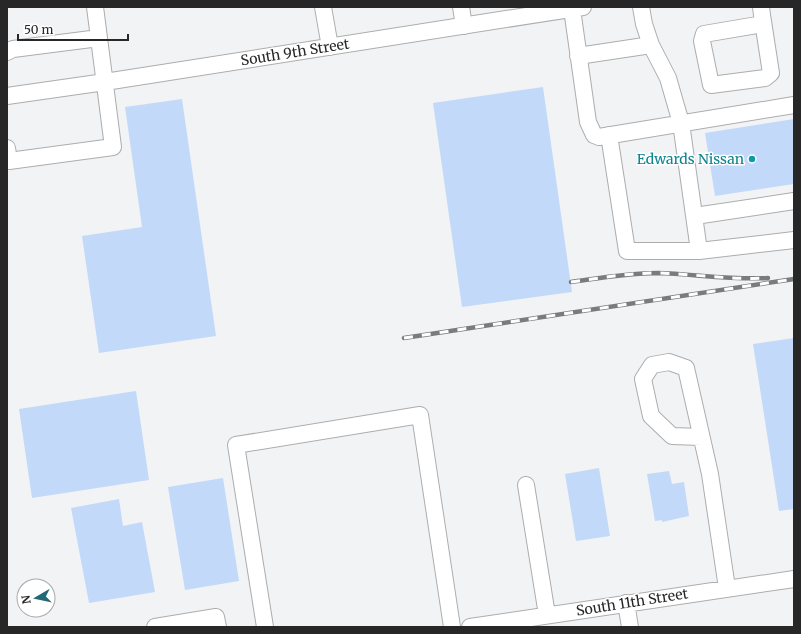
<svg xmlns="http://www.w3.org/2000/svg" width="801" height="634" viewBox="0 0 801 634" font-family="Merriweather,serif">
<rect width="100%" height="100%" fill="#f2f3f5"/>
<!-- building -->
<path fill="#c3d9f9" d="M543,87L572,292L462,307L433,103Z
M182,99L216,336L99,353L82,236L142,227L125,107Z
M794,119V184L715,196L705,133Z
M794,338V509L779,511L753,344Z
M136,391L149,480L32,498L19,409Z
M599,468L610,536L576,541L565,474Z
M669,471L672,484L684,482L689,516L662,522V520L655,521L647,474Z
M223,478L239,581L185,590L168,487Z
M119,499L123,526L142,522L155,592L89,603L71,508Z"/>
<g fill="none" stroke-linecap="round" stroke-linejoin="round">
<!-- minor casing -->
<g stroke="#abadae" stroke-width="18">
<path id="minor" d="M323,7L330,47
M461,7L464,26
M641,7L644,24L651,45L668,78L681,123L699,251
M761,7L762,15L771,73L765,78L711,85L702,41L704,34L763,24
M572,9L588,122L594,135L599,137L794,105
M7,52L13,49L99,38
M578,56L651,45
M7,96L105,82L583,7
M609,135L627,251H699L794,240
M7,148L9,161L113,147L95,7
M695,216L794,201
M701,437L672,436L651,416L643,379L652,365L669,362L686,368L710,474L727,588
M526,485L547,615
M626,603L630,627
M155,627L216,617L218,627
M265,627L236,445L420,415L452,627
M470,627L794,579"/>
</g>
<!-- minor -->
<use href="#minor" stroke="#fff" stroke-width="16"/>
<!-- rail casing -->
<g stroke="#7b7b7d" stroke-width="4.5">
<path id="rail" d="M571,282C600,278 628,273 657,273C694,274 731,280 768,278
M404,338L794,279"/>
</g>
<!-- rail -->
<use href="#rail" stroke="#fff" stroke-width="3" stroke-dasharray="9" stroke-linecap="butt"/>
</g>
<!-- markers -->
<circle fill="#0f9aa8" stroke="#fff" stroke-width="1.5" cx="752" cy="159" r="4"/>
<g text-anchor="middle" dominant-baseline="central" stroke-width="3" stroke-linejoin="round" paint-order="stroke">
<!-- street labels -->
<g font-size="14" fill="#272728" stroke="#fff">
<text transform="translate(295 52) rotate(-9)">South 9th Street</text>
<text transform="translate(632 602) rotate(-9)">South 11th Street</text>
</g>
<!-- culture labels -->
<g font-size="14" fill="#0d838f" stroke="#fff" text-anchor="end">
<text x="744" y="159">Edwards Nissan</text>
</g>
</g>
<!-- border -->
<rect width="801" height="634" fill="none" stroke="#272728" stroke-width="16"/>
<!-- north arrow -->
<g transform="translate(36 598) rotate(261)"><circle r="19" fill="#ffffff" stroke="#a9a9a9"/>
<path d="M0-3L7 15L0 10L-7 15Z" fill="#226977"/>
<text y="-6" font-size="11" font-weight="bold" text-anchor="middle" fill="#272728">N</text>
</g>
<!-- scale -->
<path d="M18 34v6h110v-6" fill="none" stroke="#272728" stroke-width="2"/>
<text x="24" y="34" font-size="12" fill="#272728" stroke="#ffffff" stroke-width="3" paint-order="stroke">50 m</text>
</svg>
